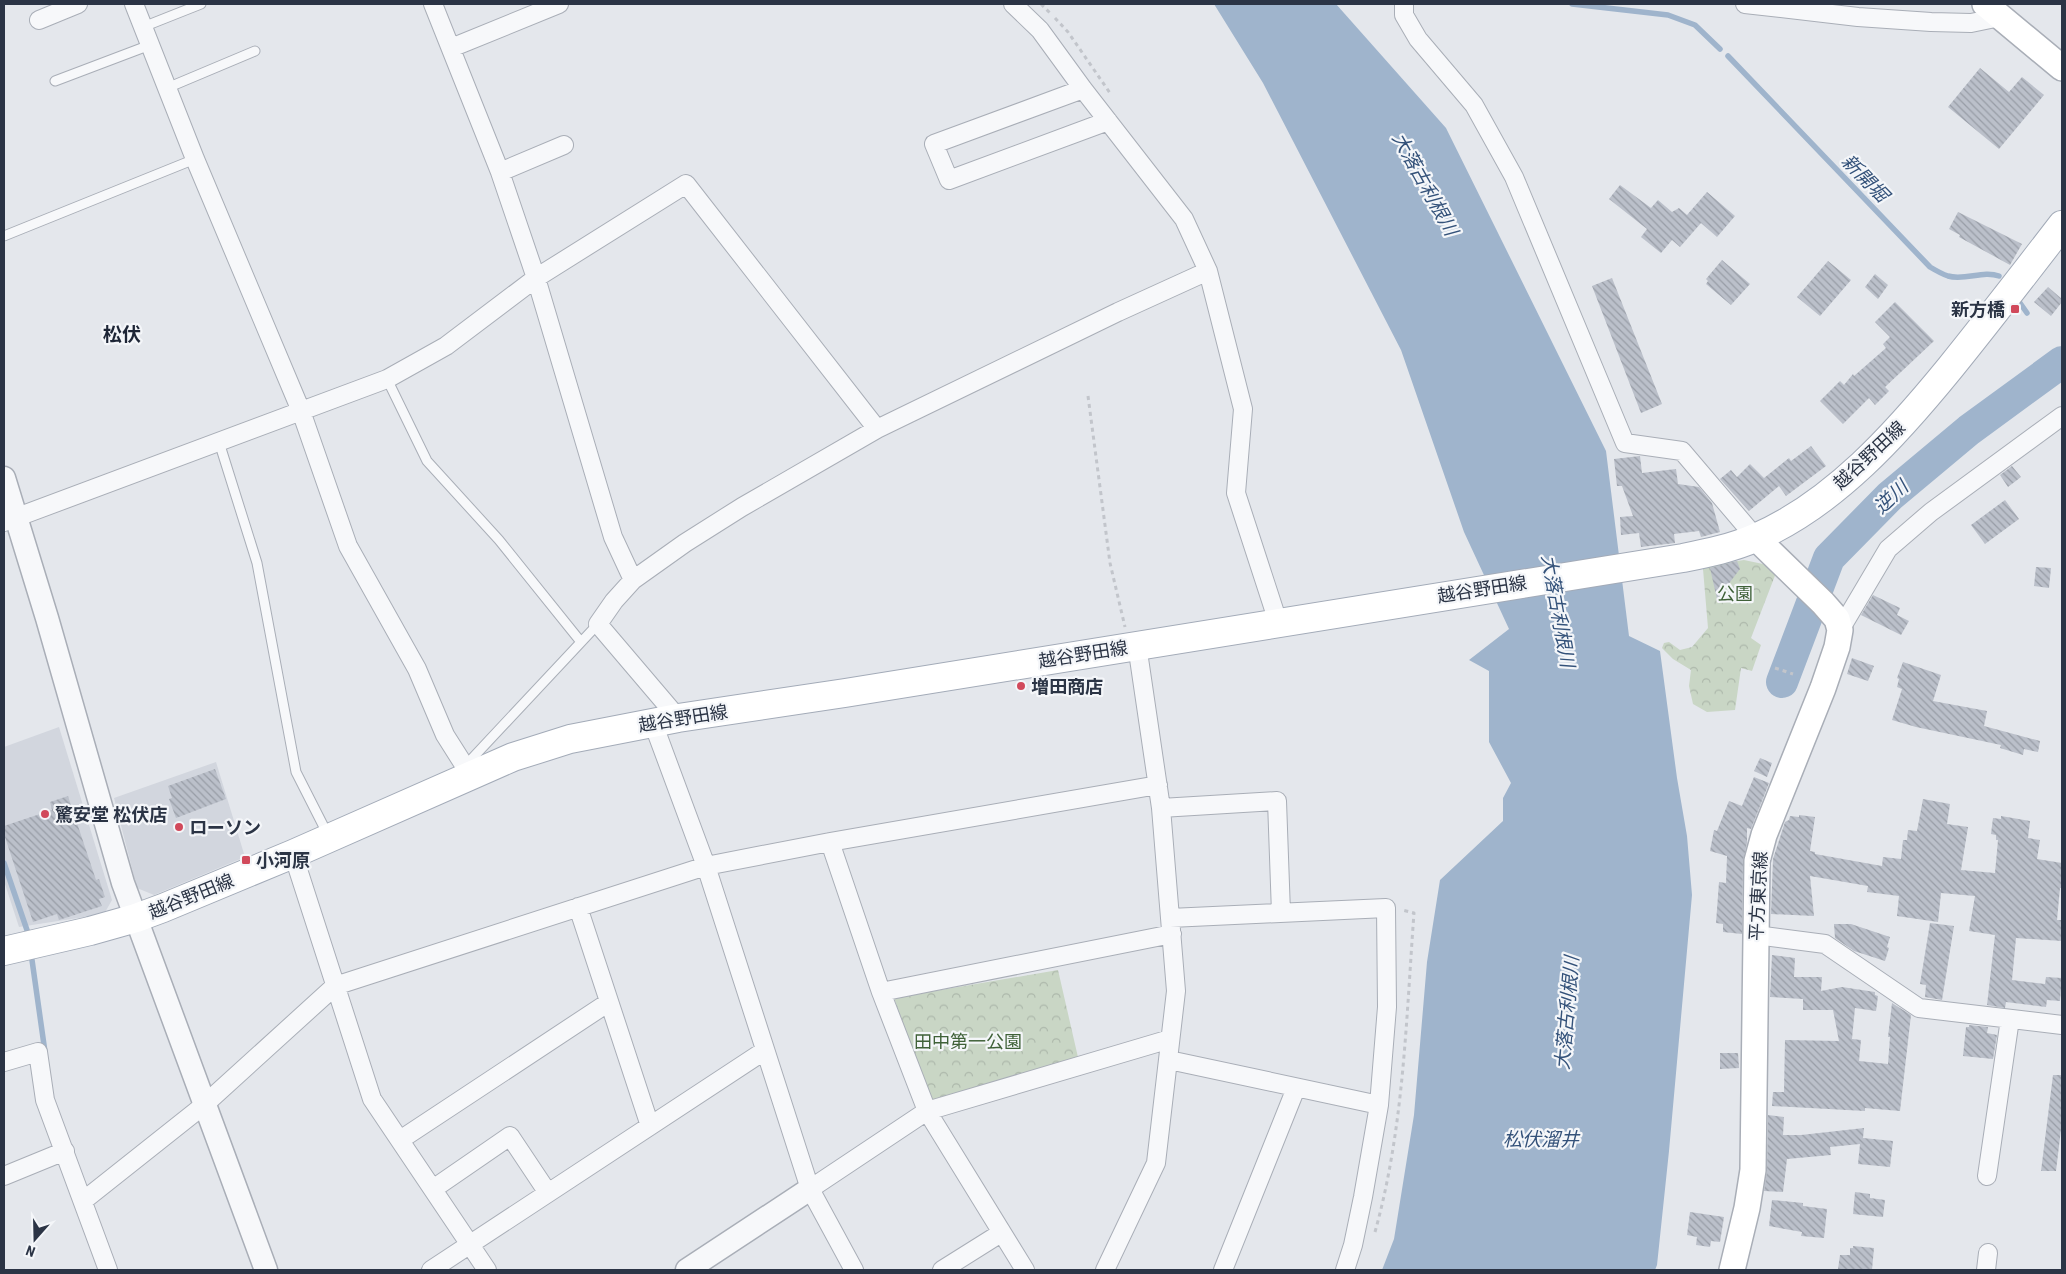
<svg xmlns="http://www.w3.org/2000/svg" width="2066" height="1274" viewBox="0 0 2066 1274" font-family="'Roboto Condensed','Noto Sans JP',sans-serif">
<defs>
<pattern id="forest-crowns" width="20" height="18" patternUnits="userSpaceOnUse" patternTransform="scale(1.25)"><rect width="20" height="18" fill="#c9d6c5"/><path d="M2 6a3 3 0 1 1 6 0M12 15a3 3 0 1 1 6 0" fill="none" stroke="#adb8ab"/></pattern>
<pattern id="building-back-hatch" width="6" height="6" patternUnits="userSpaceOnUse" patternTransform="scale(1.25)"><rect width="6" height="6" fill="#bbc0ca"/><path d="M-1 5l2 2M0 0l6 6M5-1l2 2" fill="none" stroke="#989da6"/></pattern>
</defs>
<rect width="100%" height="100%" fill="#e4e7ec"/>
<!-- built -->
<path fill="#d2d6de" d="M59,727L112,900L104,914L19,927L4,881V747Z
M216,762L245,857L154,895L137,888L114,798Z"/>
<!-- forest -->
<path fill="url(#forest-crowns)" d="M1744,560L1763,564L1776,573L1751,638L1761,645L1752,671L1741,668L1735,710L1707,712L1693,704L1689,686L1691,670L1673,659L1662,648L1664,643L1669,642L1680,650L1692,647L1708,628L1703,569L1713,565Z
M1058,970L1080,1066L933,1109L894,998Z"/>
<!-- water -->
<path fill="#9fb4cc" d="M1214,4H1336L1446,128L1606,451L1629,636L1660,651L1677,778L1687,836L1692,895L1669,1151L1657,1265L1655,1270H1382L1394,1239L1414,1115L1427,962L1440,880L1503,821V798L1511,783L1489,742V671L1469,660L1509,629L1464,532L1401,350L1263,83Z"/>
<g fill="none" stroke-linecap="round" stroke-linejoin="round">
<!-- stream -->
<path stroke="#9fb4cc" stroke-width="5.5" d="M1572,4L1668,15L1695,25L1720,49
M1728,56L1930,267C1935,270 1942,274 1948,276C1965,281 1983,270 1999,276
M2020,303L2027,313
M4,863L28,933
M32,960L45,1052"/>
<!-- river -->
<path stroke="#9fb4cc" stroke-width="32" d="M1782,682L1829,558L1890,496L1969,430L2062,362"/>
</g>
<!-- building -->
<path fill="url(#building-back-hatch)" d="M1980,68L2009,92L2022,77L2044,95L1999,149L1948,107Z
M1620,185L1651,208L1658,200L1672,212L1679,208L1687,215L1707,192L1735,216L1717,237L1701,223L1680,247L1672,240L1661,253L1641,237L1647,229L1609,199Z
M1958,212L2022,244L2010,265L1959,237L1960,235L1949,229Z
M1722,260L1750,284L1731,305L1706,284L1708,281L1706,279Z
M1828,261L1851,280L1820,316L1797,297Z
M1875,274L1888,285L1878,299L1865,287Z
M1612,278L1662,404L1641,413L1592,286Z
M2048,287L2062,299V302L2051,316L2034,302Z
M1895,302L1934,341L1885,387L1889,391L1875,405L1869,398L1843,424L1820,401L1840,381L1844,385L1853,374L1854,376L1886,348L1883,344L1890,337L1875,322Z
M1811,446L1826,466L1786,496L1779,486L1749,511L1720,479L1731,470L1737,477L1750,464L1764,478L1789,458L1791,461Z
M1640,456L1642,473L1676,469L1678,484L1699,487L1712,503L1720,532L1701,537L1699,531L1674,534L1675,543L1641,547L1639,533L1621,535L1620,517L1633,516L1622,486H1617L1614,459Z
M2012,466L2021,477L2008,487L2000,475Z
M2005,500L2019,519L1985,544L1971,525Z
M1737,561L1740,569L1717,599L1710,568Z
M2036,567L2051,568L2049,588L2034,586Z
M1873,595L1900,608L1897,615L1909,621L1901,635L1861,615Z
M1852,658L1874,666L1868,681L1847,674Z
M1903,662L1941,675L1933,701L1987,711L1984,726L2040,741L2038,752L2024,749L2023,755L2000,748L2001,745L1916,727L1892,720L1902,689L1897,687L1899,679L1897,678Z
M1760,758L1772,763L1767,777L1754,771Z
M215,769L226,799L176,818L169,799L172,798L168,786Z
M1754,777L1769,783L1751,829L1747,828V843L1743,861L1742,934L1723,932V924L1716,923L1719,882L1726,883L1727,856L1710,851L1714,830L1717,831L1729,801L1742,806Z
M68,796L96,880L99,879L105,897L99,899L102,906L59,920L57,914L33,922L4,834V826L52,810L50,802Z
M1923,799L1950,804L1947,824L1968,827L1961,870L1995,873L1998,840H1996V835L1991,834L1993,818L2001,819V816L2030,821L2028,838L2040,840L2037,859L2062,863V888H2060L2057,920H2062V941L2016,938L2012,980L2045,984L2046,977L2062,978L2060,1001L2047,1000L2046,1007L2006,1002L2005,1008L1987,1005L1995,935L1969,931L1975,896L1941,893L1938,922L1897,916L1899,896L1867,892L1868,886L1810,876L1814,916L1771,914L1773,859L1785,822L1789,820L1790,816L1799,817V815L1815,817L1810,851L1815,852V854L1882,866L1883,857L1901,859L1903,840H1907L1908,830L1917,831Z
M1930,923L1954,926L1942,1000L1925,997L1926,985L1920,984Z
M1834,924H1851L1890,937L1887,947L1889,948L1885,961L1854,951L1835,938Z
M1772,955L1795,958L1794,977H1822L1821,991L1842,987L1875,992V995L1878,996L1876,1011L1855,1008L1852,1039L1861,1040L1859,1061L1888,1064L1890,1037H1888L1892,1003L1911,1015L1900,1111L1865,1108V1111L1772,1106L1773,1092H1784L1785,1040L1839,1041L1833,1010H1803V999L1770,997Z
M1969,1025L1988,1027L1987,1033L1997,1035L1993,1059L1963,1056L1966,1027H1969Z
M1720,1053H1738L1739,1068L1720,1069Z
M2053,1075H2062V1121L2056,1171H2041Z
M1768,1115L1784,1117L1783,1135H1801L1864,1128L1863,1138L1893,1141L1890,1167L1858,1164L1860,1144L1830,1147L1831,1155L1787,1159L1783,1192L1764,1191L1767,1170Z
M1855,1192L1870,1194V1198L1885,1200L1883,1217L1853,1214Z
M1772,1200L1803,1203V1206L1827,1209L1824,1238L1801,1236L1802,1232L1769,1226Z
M1690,1212L1724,1217L1720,1242L1711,1241L1710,1247L1696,1245L1697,1237L1687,1235Z
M1853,1246L1874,1248L1872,1270L1838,1269L1840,1255H1850V1248H1853Z"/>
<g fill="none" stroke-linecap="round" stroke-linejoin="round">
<!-- service casing -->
<g stroke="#a9aeb7" stroke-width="11">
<path id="service" d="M143,27L201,4
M55,81L150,45
M167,88L255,51
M4,236L195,159
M387,379L427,461L499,540L581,642
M219,442L257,563L296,772L328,835
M465,766L598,624"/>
</g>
<!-- minor casing -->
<g stroke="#a9aeb7" stroke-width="20">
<path id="minor" d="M134,4L195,159L301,411L348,546L417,669L445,735L471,776
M433,4L500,172L536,278L613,537L633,580
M1013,4L1040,30L1083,89L1184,219L1208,271L1243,409L1236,493L1278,622
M1404,4V15L1418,39L1474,105L1514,177L1625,443L1682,451L1756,538
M1745,4L1858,17L1931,22L1971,23L2000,17
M39,20L78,4
M451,48L559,4
M1083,89L934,144L949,180L1108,121
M500,172L564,145
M4,522L387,379L446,346L536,278L686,184L877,429
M1840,630L1888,549L1931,512L2062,416
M678,718L598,624L614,601L633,580L685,543L742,507L877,429L1118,312L1208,271
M653,723L706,866L810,1189L854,1270
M1161,808L1277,801L1281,913
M830,842L881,992L927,1111L1025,1270
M293,854L372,1099L487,1270
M578,907L650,1126
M1170,918L1386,908L1387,1007L1379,1105L1363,1197L1353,1245L1345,1270
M1756,935L1825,944L1919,1008L2062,1025
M881,992L1172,934
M1169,1060L1379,1105
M4,1062L38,1052L45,1100L108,1270
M400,1140L609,1002
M4,1176L65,1151
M1987,1176L2010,1019
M433,1189L510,1136L548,1193
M810,1189L927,1111L1170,1039
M83,1201L204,1105L335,986L706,866L830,842L1158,785
M431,1270L764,1051
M942,1270L1001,1233
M1105,1270L1156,1163L1176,991L1161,808L1137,645
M1223,1270L1296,1088
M1986,1270L1988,1253"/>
</g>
<!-- tertiary casing -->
<g stroke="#a9aeb7" stroke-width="25">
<path id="tertiary" d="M4,478L47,618L123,883L266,1270
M687,1270L810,1189"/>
</g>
<!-- secondary casing -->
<g stroke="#a9aeb7" stroke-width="28">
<path id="secondary" d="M1985,4L2062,68
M1732,1270L1747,1208L1753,1170L1757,861L1764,835L1823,688L1837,647L1840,630L1837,619L1823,603L1756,538"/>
</g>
<!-- primary casing -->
<g stroke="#a3abb8" stroke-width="30">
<path id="primary" d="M4,951L90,931L136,918L163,908L293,854L513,757L570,739L678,718L845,693L1683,558C1708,553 1732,548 1755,538C1834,504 1897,433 1950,368C1988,321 2025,273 2062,225"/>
</g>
<!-- path -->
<path stroke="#c2c5cb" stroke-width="3" stroke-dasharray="4 4" stroke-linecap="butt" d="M1041,4L1050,13
M1055,18L1068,32L1110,93
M1088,396L1110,563L1125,627
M1775,668L1793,674
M1375,1232C1404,1128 1406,1020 1414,913L1402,910"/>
<!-- service -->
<use href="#service" stroke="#f7f8fa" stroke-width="9"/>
<!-- minor -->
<use href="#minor" stroke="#f7f8fa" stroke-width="18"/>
<!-- tertiary -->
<use href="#tertiary" stroke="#f7f8fa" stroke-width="22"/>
<!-- secondary -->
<use href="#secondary" stroke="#fff" stroke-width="25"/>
<!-- primary -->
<use href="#primary" stroke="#fff" stroke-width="28"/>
</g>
<!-- markers -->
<g fill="#d1495b" stroke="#f4f6f9" stroke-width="2">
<rect x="2010" y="304" width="10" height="10" rx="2.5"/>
<circle cx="1021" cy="686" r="5"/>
<circle cx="45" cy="814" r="5"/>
<circle cx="179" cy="827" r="5"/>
<rect x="241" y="855" width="10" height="10" rx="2.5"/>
</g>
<g text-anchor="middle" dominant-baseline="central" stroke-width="4.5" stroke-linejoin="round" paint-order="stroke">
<!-- poi labels -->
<g font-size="18" font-weight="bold" fill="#2b3445" stroke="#f4f6f9" text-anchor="start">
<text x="2005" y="309" text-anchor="end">新方橋</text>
<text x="1031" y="686">増田商店</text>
<text x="55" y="814">驚安堂 松伏店</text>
<text x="189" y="827">ローソン</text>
<text x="256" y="860">小河原</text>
</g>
<!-- street labels -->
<g font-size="18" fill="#2b3445" stroke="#f4f6f9">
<text transform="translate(1869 455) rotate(-43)">越谷野田線</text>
<text transform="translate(1482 589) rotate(-9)">越谷野田線</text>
<text transform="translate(1083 654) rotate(-9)">越谷野田線</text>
<text transform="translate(683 718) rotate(-9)">越谷野田線</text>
<text transform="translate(191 896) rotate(-22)">越谷野田線</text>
<text transform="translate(1758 896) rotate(-87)">平方東京線</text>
</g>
<!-- park labels -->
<g font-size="18" fill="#3f6138" stroke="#f4f6f9">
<text x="1735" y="593">公園</text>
<text x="968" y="1041">田中第一公園</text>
</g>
<!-- water labels -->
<g font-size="19" font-style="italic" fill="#34527a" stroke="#f4f6f9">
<text transform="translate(1865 178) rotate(46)">新開堀</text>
<text transform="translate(1425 184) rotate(61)">大落古利根川</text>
<text transform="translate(1891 497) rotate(-43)">逆川</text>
<text transform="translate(1558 611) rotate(80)">大落古利根川</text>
<text transform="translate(1567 1013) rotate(-85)">大落古利根川</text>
<text x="1541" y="1139">松伏溜井</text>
</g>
<!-- neighbourhood labels -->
<g font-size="19" font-weight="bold" fill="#1d2536" stroke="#f4f6f9">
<text x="122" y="334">松伏</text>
</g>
</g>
<!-- border -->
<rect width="2066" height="1274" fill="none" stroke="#2b3445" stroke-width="10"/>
<!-- north arrow -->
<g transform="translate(35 1239) rotate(200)" stroke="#f4f6f9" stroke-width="4" paint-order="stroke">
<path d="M0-4L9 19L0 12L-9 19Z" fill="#2b3445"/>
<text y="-8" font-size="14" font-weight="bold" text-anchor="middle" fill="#2b3445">N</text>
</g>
</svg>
